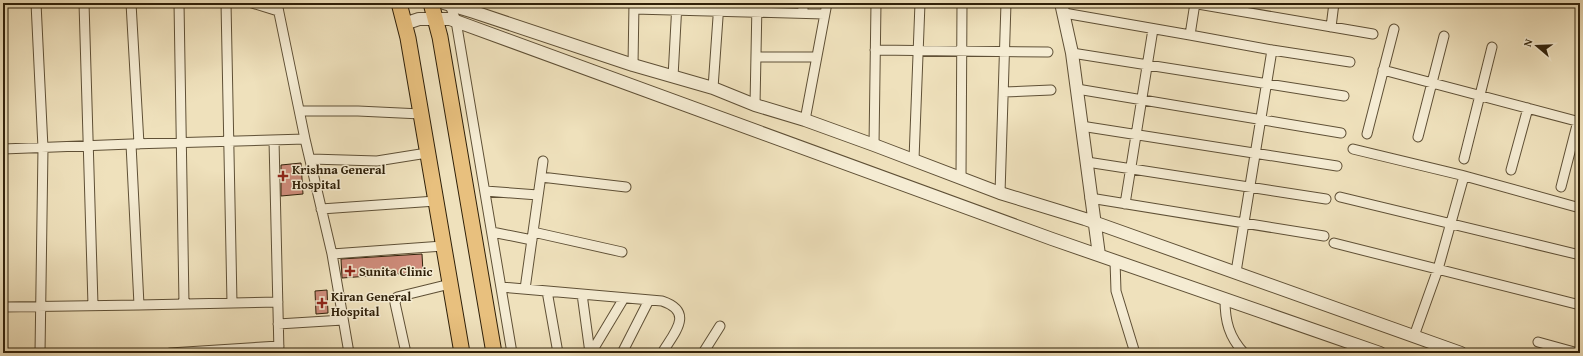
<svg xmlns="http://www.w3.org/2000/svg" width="1583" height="356" viewBox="0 0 1583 356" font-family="'Gentium Book Plus',serif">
<rect width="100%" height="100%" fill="#efe1bc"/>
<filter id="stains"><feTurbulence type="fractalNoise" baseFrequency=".005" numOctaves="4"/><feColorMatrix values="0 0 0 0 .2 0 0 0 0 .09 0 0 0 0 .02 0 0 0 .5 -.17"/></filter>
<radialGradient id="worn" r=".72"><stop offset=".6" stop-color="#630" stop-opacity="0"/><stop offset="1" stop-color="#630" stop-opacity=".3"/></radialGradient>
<!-- building -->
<path fill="#cf8c7b" stroke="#2f2009" d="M301,163L303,194L281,196V165Z
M422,254L423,272L342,278L341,259Z
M327,290L328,313L316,314L315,291Z"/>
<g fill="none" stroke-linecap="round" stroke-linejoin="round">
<!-- minor casing -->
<g stroke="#5f5036" stroke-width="11">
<path id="minor" d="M36,3L43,148L40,353
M84,3L93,305
M131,3L139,144
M179,3L184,304
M226,3L232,303
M252,3L278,11
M1192,3L1373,34
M450,5L456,21L512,353
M634,9L824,14
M803,13V3
M1064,13L1190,35L1195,3
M1331,27L1334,3
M1190,35L1272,50L1236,272
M875,50L1048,52
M1272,50L1350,62
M1072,53L1344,96
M756,57H816
M633,65L634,3
M1383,70L1580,122
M673,77L677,3
M713,88L719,3
M1077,89L1341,133
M1004,92L1051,90
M755,105L757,3
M300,111H358L421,114
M805,120L827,3
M1081,126L1337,166
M1367,134L1394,29
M1418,137L1444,36
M305,139L332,254L349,353
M274,140L279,353
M131,144L305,139L277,3
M874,145L876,3
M3,149L131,144L139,305L3,307
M1353,149L1461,175L1580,208
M311,159L377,161L427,153
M914,159L920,3
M1464,159L1492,47
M1087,162L1326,199
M1511,170L1528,108
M541,177L626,187
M961,177L962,3
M1561,187L1578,121
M485,191L538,195
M1000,193L1006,3
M1340,197L1580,255
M1090,198L1324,236
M1125,204L1153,29
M321,209L436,201
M492,232L532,240
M533,232L622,252
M1334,243L1580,305
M332,254L443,246
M1115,261L1116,291L1135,353
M501,287L662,301C695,312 674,333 662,353
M525,289L543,161
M547,291L558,353
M582,294L590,353
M1225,300C1225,321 1229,337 1244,353
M139,305L278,302
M278,324L343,320
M1414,336L1438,269L1464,176
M1538,342L1578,353
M170,353L279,346
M406,353L395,303L397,297L450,284
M591,353L624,298
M622,353L649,300
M703,353L720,326"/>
</g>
<!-- tertiary casing -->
<g stroke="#5f5036" stroke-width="14">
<path id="tertiary" d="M444,3L474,12L633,65L713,88L755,105L805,120L874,145L1000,193L1085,219L1461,353
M1061,3L1072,53L1099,255
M404,24L419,19H450L1052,239L1380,353"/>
</g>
<!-- primary casing -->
<g stroke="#2f2009" stroke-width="17">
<path id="primary" d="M399,3L408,38L462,353
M431,3L440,37L494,353"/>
</g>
<!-- minor -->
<use href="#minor" stroke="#f5ecd3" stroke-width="9"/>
<!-- tertiary -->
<use href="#tertiary" stroke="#f5ecd3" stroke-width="12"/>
<!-- primary -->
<use href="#primary" stroke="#e8c07e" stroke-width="15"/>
</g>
<!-- markers -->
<g fill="#8f2418" stroke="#f5ecd3" stroke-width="1.5">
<path d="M281 170h4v4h4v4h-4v4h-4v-4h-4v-4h4z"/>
<path d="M348 265h4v4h4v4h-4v4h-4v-4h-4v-4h4z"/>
<path d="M320 297h4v4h4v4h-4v4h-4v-4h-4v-4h4z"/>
</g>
<g text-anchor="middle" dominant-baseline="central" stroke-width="3" stroke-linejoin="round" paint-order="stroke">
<!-- poi labels -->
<g font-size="13" font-weight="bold" fill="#2f2009" stroke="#f5ecd3" text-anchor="start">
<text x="292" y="169">Krishna General<tspan x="292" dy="15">Hospital</tspan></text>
<text x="359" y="271">Sunita Clinic</text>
<text x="331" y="296">Kiran General<tspan x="331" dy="15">Hospital</tspan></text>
</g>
</g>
<!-- margin -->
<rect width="1583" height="356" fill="none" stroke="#efe1bc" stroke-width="16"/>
<rect x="4" y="4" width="1575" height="348" fill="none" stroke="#2f2009" stroke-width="2"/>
<rect x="8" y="8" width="1567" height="340" fill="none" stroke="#2f2009"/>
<!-- north arrow -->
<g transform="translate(1537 46) rotate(289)" stroke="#f5ecd3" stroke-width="3" paint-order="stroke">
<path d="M0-3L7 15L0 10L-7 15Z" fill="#2f2009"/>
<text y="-6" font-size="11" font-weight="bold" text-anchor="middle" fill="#2f2009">N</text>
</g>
<rect width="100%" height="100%" filter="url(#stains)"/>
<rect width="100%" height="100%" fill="url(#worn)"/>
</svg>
